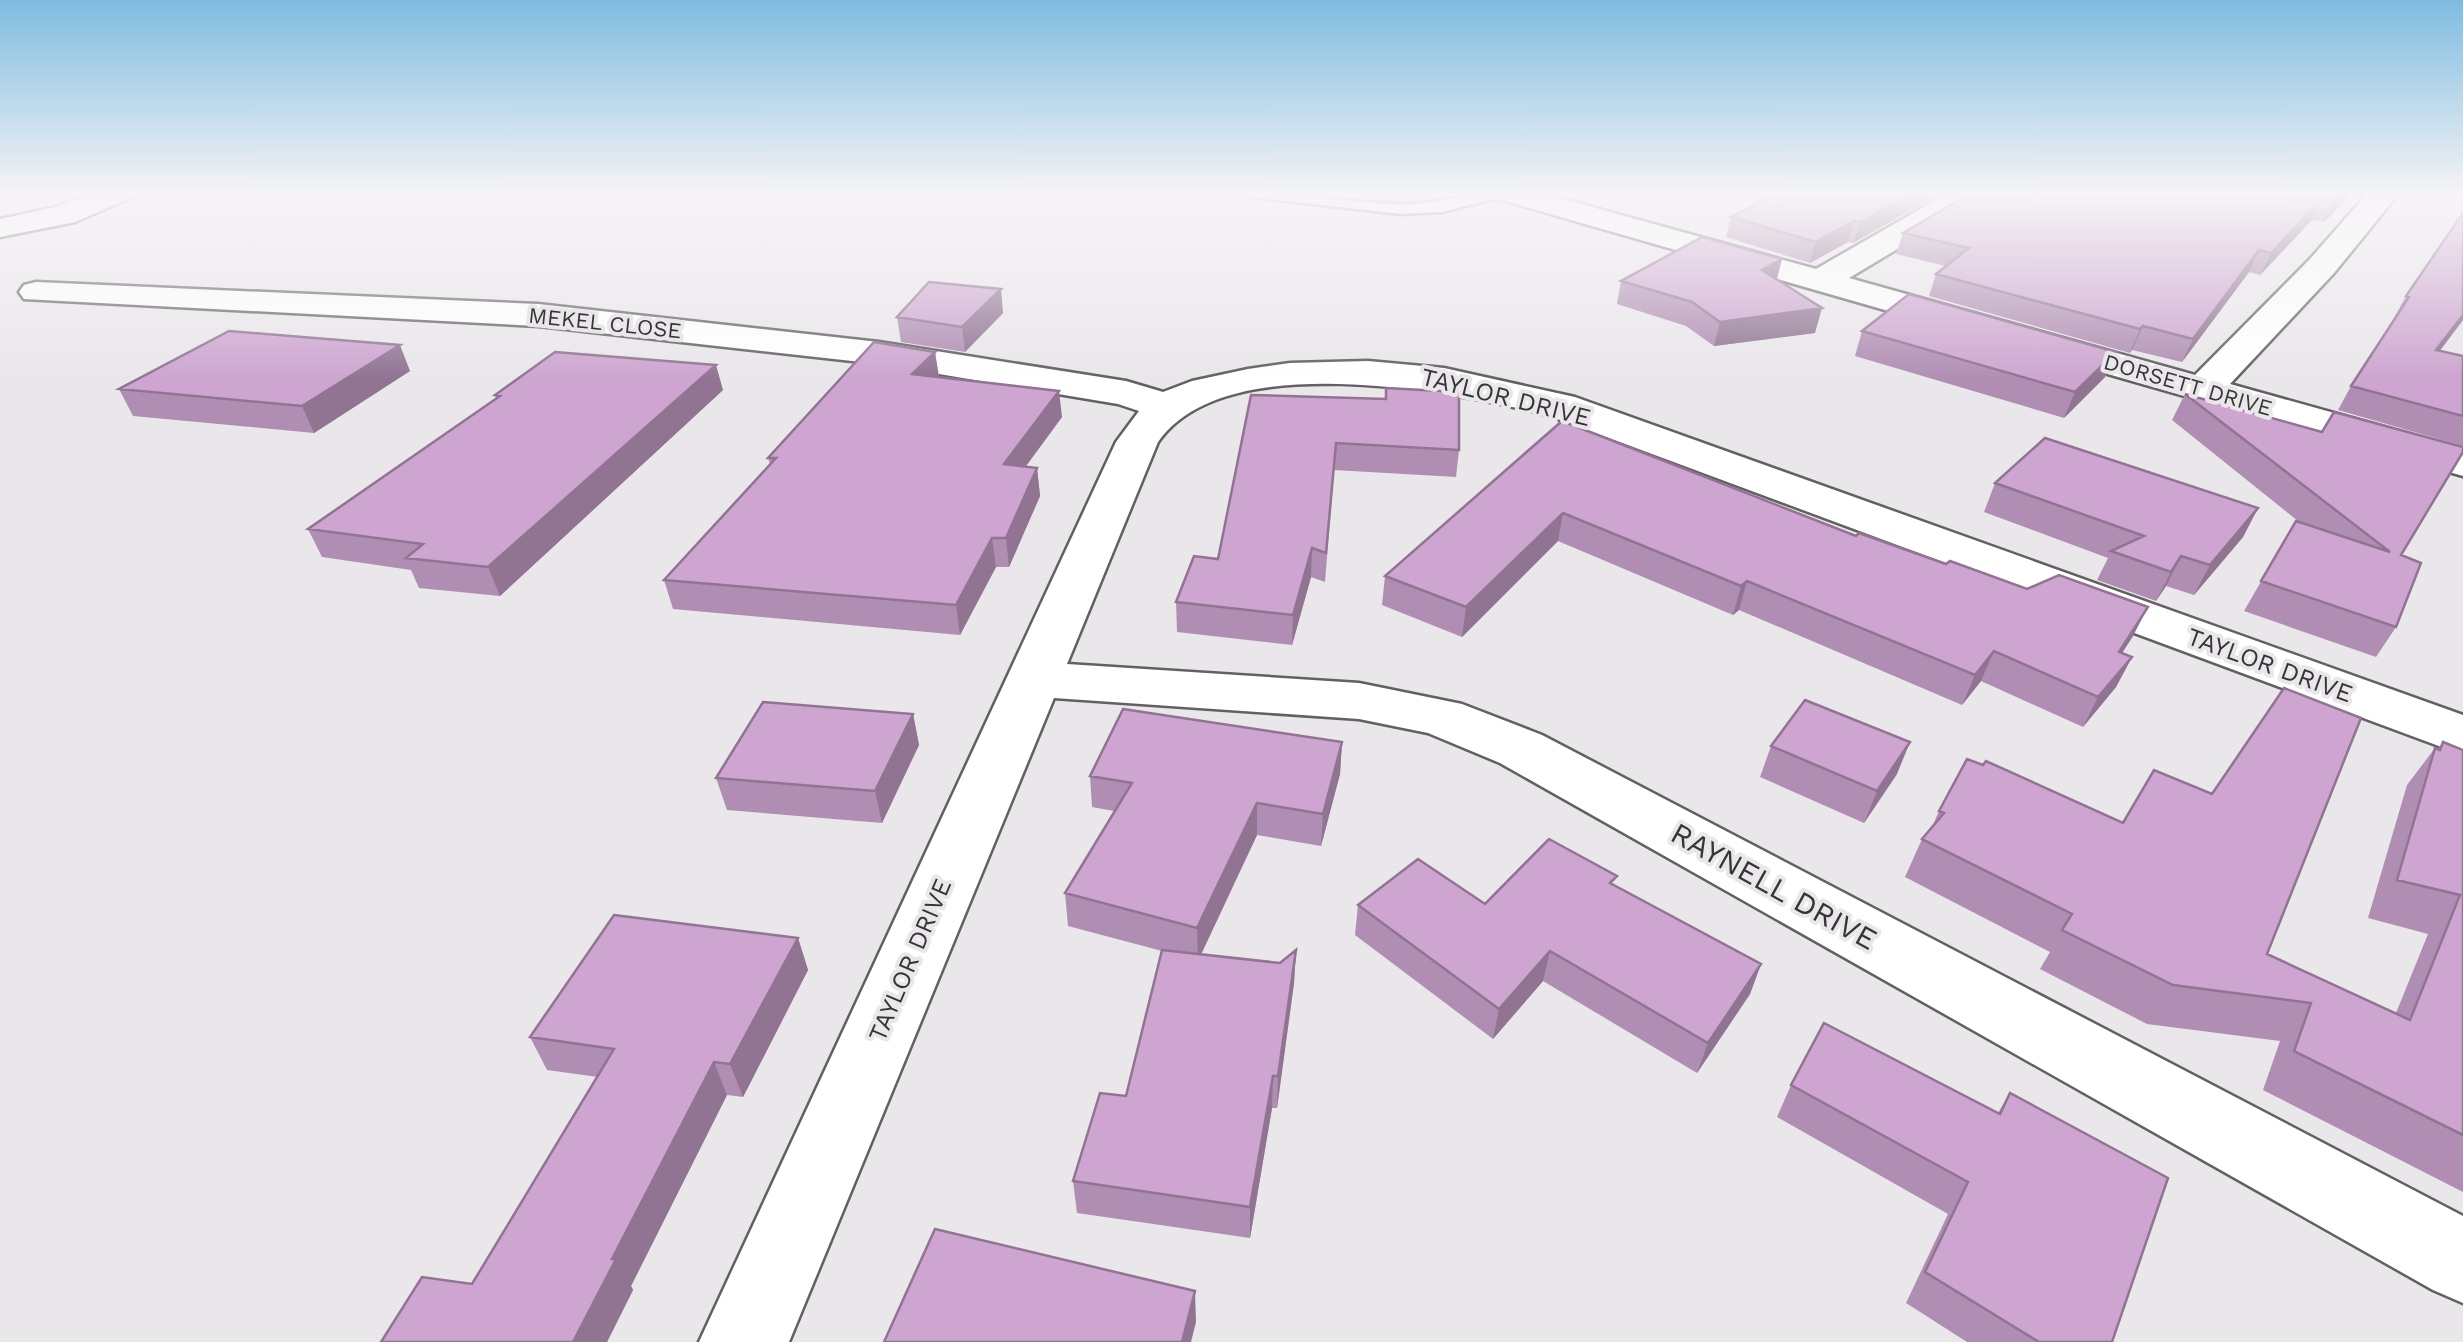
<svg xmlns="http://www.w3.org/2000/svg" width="2463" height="1342" viewBox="0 0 2463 1342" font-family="'Work Sans',sans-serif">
<rect width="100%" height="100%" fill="#eae7ea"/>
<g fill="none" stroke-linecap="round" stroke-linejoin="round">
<!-- lane casing -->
<g stroke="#626062" stroke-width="5">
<path id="lane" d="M1245,192C1298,192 1349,203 1401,204C1440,205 1480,187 1517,193L1442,212L1400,214L1253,197Z"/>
</g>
<!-- street casing -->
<g stroke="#626062" stroke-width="5">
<path id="street" d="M93,192H134L130,198L75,222L0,237V219L56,207Z
M1538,192L1816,269L1950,192H1986L1982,198L1849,278L2195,375L2310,259L2369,192H2400L2334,273L2230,384L2463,449V476L1498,199L1494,193Z
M36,282L538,304L879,342L1126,381L1163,392L1192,381L1248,369L1290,363L1368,361L1444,368L1575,397L2463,715V755L1547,415C1451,391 1224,347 1158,442L1067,664L1359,683L1462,704L1542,735L2463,1216V1303L2433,1290L1500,763L1428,733L1359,719L1054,698L789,1342H699L1116,442L1139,411L1118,404L879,364L538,326L24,299L19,292L24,285Z"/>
</g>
<!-- lane -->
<use href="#lane" fill="#fff" fill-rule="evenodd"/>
<!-- street -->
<use href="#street" fill="#fff" fill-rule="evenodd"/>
</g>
<!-- wall -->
<path fill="#b08eb3" d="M1756,192H1943L1853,243L1848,242L1810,263L1726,237L1731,217L1753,206Z
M2354,192L2324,222L2312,220L2260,275L2249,272L2182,362L2132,350L2130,353L1929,296L1936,274L1946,266L1896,254L1903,233Z
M1776,279L1815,333L1714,346L1686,326L1617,304L1621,281Z
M2406,296L2463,320L2440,351L2463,356V446L2338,410L2351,386L2395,319L2394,318Z
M1003,313L965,352L901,342L897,317Z
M1862,331L2116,352L2105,377L2064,418L1855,356Z
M935,352L939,377L1062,417L1025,467L1037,468L1040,496L1009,567H996L960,635L673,609L664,580L770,464L768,458Z
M410,371L314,433L133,416L119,389Z
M723,390L500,596L419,588L411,570L322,557L308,529L496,399L495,395Z
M2185,394L2401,555L2396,627L2376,657L2244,611L2296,521H2298L2172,420Z
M1251,395L1459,450L1456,477L1334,470L1325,582L1311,577L1292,645L1177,632L1176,602L1218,559Z
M1562,421L1856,536L2133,636L2122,653L2132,657L2116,687L2083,727L1981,681L1962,705L1739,610L1733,615L1558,541L1462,637L1382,605L1385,576Z
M1995,483L2258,508L2243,537L2194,595L2166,586L2156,601L2097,580L2108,558L1984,512Z
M913,714L919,745L882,823L727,810L716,778Z
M1342,742L1340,774L1321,846L1257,835L1201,954L1280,963L1296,950L1294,983L1277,1108H1272L1250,1238L1077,1213L1073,1181L1126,1096L1162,951L1068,926L1065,893L1114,811L1092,807L1090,776Z
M2443,742L2463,750V1192L2263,1090L2280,1041L2147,1024L2040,969L2050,952L1905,877L1922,839L1932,827L1939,811L2267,954L2396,1013L2428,934L2368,918L2407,785L2435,748L2438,749Z
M1771,746L1897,774L1864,823L1760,777Z
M1614,886L1761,964L1750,994L1697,1073L1543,981L1493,1039L1355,935L1358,905L1485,904Z
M798,938L808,970L743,1097L727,1095L631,1286L633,1290L607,1342H381L472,1284L598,1077L547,1070L530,1037Z
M1791,1085L1998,1113L2010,1093L2112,1342H1967L1906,1303L1948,1214L1777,1117Z"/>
<!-- shaded-wall -->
<path fill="#907492" d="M1914,192H1943L1853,243L1860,222Z
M2344,192H2354L2324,222L2334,202Z
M2322,199L2312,220L2260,275L2271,253Z
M1854,221L1848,242L1810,263L1815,242Z
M2259,250L2249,272L2182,362L2193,339Z
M1782,259L1776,283L1762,270Z
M1001,289L1003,313L965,352L962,327Z
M1822,308L1815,333L1714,346L1720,322Z
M2463,315V320L2422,373L2436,350Z
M2143,326L2132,350L2130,353L2140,329Z
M400,345L410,371L314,433L302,406Z
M935,352L939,378L912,374Z
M2116,352L2105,377L2064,418L2075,392Z
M716,365L723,390L500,596L488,567Z
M1059,391L1062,417L1007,492L1004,464Z
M1037,468L1040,496L1009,567L1006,538Z
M2258,508L2243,537L2194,595L2210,565Z
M1563,513L1558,541L1462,637L1466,607Z
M992,538L996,567L960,635L956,605Z
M1312,548L1311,577L1292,645L1293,615Z
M2181,556L2166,586L2156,601L2171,572Z
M1747,581L1739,610L1733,615L1741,586Z
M2148,607L2133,636L2104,681L2119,652Z
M1994,651L1981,681L1962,705L1975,675Z
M2132,657L2116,687L2083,727L2098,697Z
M913,714L919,745L882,823L875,791Z
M1342,742L1340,774L1321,846L1323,814Z
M1910,742L1897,774L1864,823L1877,791Z
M1257,803V835L1198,961L1197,928Z
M798,938L808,970L743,1097L730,1064Z
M1296,950L1294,983L1277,1108L1278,1076Z
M1550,951L1543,981L1493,1039L1499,1009Z
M1761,964L1750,994L1697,1073L1708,1043Z
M714,1062L727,1095L631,1286L633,1290L607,1342H573L612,1259Z
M1273,1076L1272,1108L1250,1238V1207Z
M1195,1291L1196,1322L1191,1342H1182Z"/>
<!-- building -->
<path fill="#cda5d0" stroke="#907492" stroke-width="2.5" d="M1768,192H1914L1860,222L1854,221L1815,242L1731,217L1777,194Z
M1973,192H2344L2334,202L2322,199L2271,253L2259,250L2193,339L2143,326L2140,329L1936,274L1969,248L1903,233Z
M2463,213V315L2436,350L2463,356V416L2351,386L2409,297L2406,296Z
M1702,237L1782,259L1762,270L1822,308L1720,322L1692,302L1621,281Z
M929,282L1001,289L962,327L897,317Z
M1909,294L2116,352L2075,392L1862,331Z
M229,331L400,345L302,406L119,389Z
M874,342L935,352L912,374L1059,391L1004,464L1037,468L1006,538H992L956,605L664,580L776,458H768Z
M555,352L716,365L488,567L406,558L423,544L308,529L500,396L495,395Z
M1386,388L1459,392V450L1336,443L1326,553L1312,548L1293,615L1176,602L1194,556L1218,559L1251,395L1386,399Z
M2185,394L2322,432L2334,412L2463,447V452L2401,555L2421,563L2396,627L2261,581L2296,521L2390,552Z
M1562,421L1856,536L1859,533L1946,564L1950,561L2027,589L2059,575L2148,607L2119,652L2132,657L2098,697L1994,651L1975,675L1747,581L1741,586L1563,513L1466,607L1385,576Z
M2045,438L2258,508L2210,565L2181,556L2171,572L2111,551L2144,536L1995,483Z
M2284,688L2361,718L2267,954L2410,1020L2460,895L2397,880L2435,748L2440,750L2443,742L2463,750V1135L2294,1051L2311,1003L2173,985L2062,930L2072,914L1922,839L1944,813L1939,811L1967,759L1983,765L1986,761L2123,823L2154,770L2212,794Z
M1805,700L1910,742L1877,791L1771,746Z
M763,702L913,714L875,791L716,778Z
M1123,709L1342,742L1323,814L1257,803L1197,928L1065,893L1132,783L1090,776Z
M1549,839L1617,876L1610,883L1761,964L1708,1043L1550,951L1499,1009L1358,905L1418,859L1485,904Z
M614,915L798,938L730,1064L714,1062L612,1259H616L573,1342H381L422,1277L472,1284L614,1049L530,1037Z
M1162,950L1280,963L1296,950L1278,1076H1273L1250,1207L1073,1181L1100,1093L1126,1096Z
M1824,1023L2000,1114L2010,1093L2168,1178L2112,1342H2039L1925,1272L1968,1182L1791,1085Z
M935,1229L1195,1291L1182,1342H884Z"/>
<!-- sky -->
<linearGradient id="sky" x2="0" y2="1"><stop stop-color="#7ebce0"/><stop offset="0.51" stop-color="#f6f4f6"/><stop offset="1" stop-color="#f6f4f6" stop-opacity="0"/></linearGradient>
<rect width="2463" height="380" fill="url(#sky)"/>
<g text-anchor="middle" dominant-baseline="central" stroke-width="8" stroke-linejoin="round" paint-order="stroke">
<!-- far-street labels -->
<g font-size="22" fill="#363536" stroke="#eae7ea">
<text transform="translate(605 323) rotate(6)">MEKEL CLOSE</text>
<text transform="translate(2188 385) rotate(16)">DORSETT DRIVE</text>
</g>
<!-- street labels -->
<g font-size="25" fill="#363536" stroke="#eae7ea">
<text transform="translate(1506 397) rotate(14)">TAYLOR DRIVE</text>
<text transform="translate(2270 665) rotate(20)">TAYLOR DRIVE</text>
<text transform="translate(910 960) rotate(-67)">TAYLOR DRIVE</text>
</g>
<!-- near-street labels -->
<g font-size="30" fill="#363536" stroke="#eae7ea">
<text transform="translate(1774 886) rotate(29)">RAYNELL DRIVE</text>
</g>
</g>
</svg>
